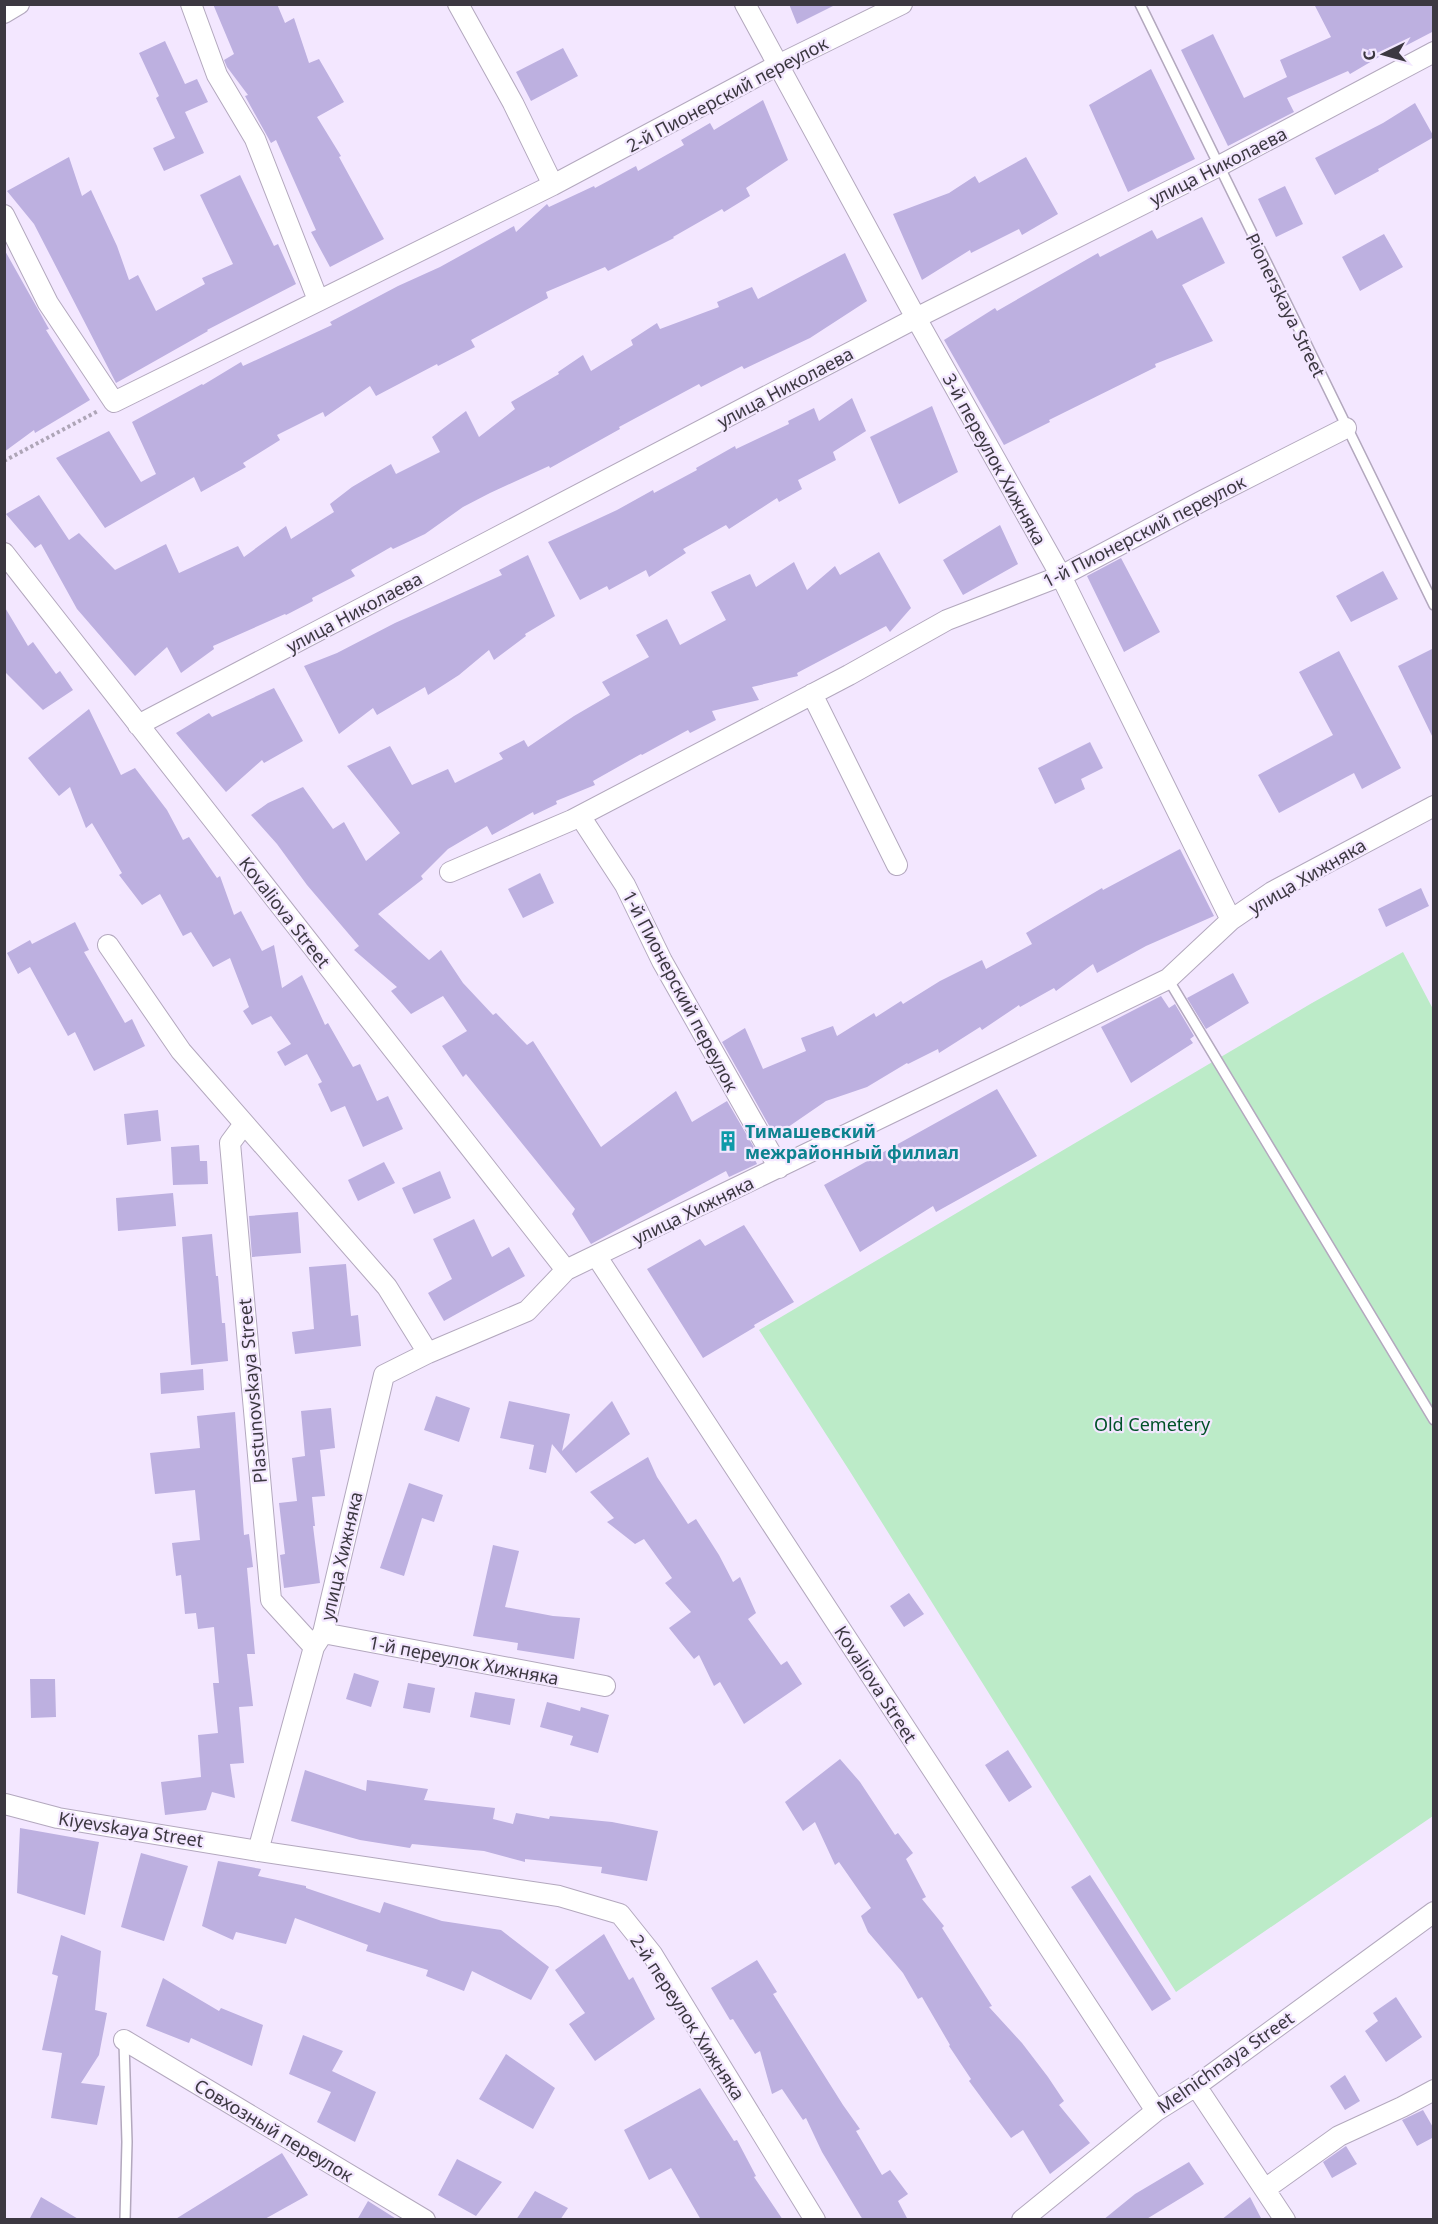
<svg xmlns="http://www.w3.org/2000/svg" width="1438" height="2224" viewBox="0 0 1438 2224" font-family="'Noto Sans',sans-serif">
<rect width="100%" height="100%" fill="#f3e7ff"/>
<!-- green -->
<path fill="#bcebc8" d="M1403,952L1434,1011L1433,1816L1176,1992L849,1470L759,1330L1312,1003Z"/>
<!-- building -->
<path fill="#bdb0e0" d="M213,4H277L285,23L294,18L309,63L319,59L344,102L317,117L341,156L339,157L384,239L330,267L311,232L316,230L276,140L271,143L245,96L248,95L227,67L224,60L234,54Z
M789,4H837L797,24Z
M1314,4H1434V31L1386,56L1384,54L1350,74L1348,71L1287,98L1294,112L1228,146L1181,50L1213,34L1244,98L1287,77L1280,60L1331,37Z
M165,41L185,84L197,79L208,102L185,112L204,153L164,171L153,148L175,138L156,98L159,96L139,53Z
M563,48L578,76L531,101L516,72Z
M1151,69L1195,159L1128,192L1089,105Z
M763,100L788,160L746,188L750,196L724,212L722,209L673,237L674,238L608,271L605,267L546,292L548,298L471,340L475,347L438,366L437,364L376,396L370,386L325,417L323,412L277,435L280,440L243,463L246,467L201,492L194,477L105,528L56,458L109,431L141,482L156,474L132,422L202,384L203,385L241,362L243,366L332,325L330,322L398,286L440,267L514,226L516,232L547,204L549,207L594,186L595,188L636,166L638,171L684,145L681,140L710,123L714,130Z
M1415,103L1434,137L1378,169L1379,171L1335,195L1315,158L1383,123Z
M69,157L82,196L91,190L117,246L129,280L138,275L156,311L205,284L202,278L233,264L200,195L240,175L274,246L278,244L296,284L207,330L208,331L116,383L34,224L7,191Z
M1026,157L1058,214L1022,235L1019,229L971,253L970,250L922,280L893,214L949,193L975,176L979,183Z
M1285,186L1303,224L1276,237L1258,199Z
M1202,217L1225,263L1182,285L1213,341L1155,364L1156,367L1049,420L1050,422L1004,445L944,340L995,308L997,311L1098,253L1100,257L1152,230L1157,239Z
M1384,234L1403,267L1360,291L1342,257Z
M4,249L49,329L46,330L90,400L35,433L34,430L4,452Z
M845,253L867,301L810,338L744,369L742,366L701,387L699,384L619,427L620,429L550,468L549,466L490,493L463,507L425,534L393,549L391,547L351,570L355,576L312,598L313,601L286,615L285,614L213,646L214,649L181,673L167,647L135,676L77,609L41,544L35,548L6,514L39,495L69,540L79,533L115,570L166,544L179,573L238,546L244,557L286,526L291,539L334,512L330,504L352,487L391,464L396,474L440,452L432,437L466,411L479,437L515,409L511,402L559,374L558,372L583,355L591,371L633,345L631,340L657,323L660,329L719,307L717,302L752,287L758,299Z
M852,398L866,431L833,452L836,460L798,480L802,489L779,502L777,498L729,529L726,525L683,549L686,553L649,577L646,570L609,590L607,586L580,600L548,542L617,510L653,490L654,493L697,470L696,468L735,446L736,449L789,424L788,421L814,408L819,421Z
M932,406L958,472L899,504L870,437Z
M1000,525L1018,564L963,595L943,560Z
M879,552L911,608L890,632L886,626L797,673L798,676L752,687L759,700L712,711L716,720L690,733L688,730L642,755L641,754L593,781L595,785L556,801L557,804L534,815L533,812L492,835L487,826L448,849L421,876L423,879L378,914L429,960L441,950L463,983L493,1015L496,1013L527,1045L533,1041L601,1147L676,1091L692,1122L727,1101L755,1149L751,1151L757,1164L729,1177L726,1171L591,1244L572,1214L575,1209L466,1074L463,1077L442,1046L467,1031L443,996L411,1014L391,991L397,987L354,950L359,946L307,885L277,844L251,815L268,803L303,787L333,829L344,822L366,861L400,833L347,766L390,746L412,785L448,769L455,783L503,759L499,753L524,740L528,747L574,716L610,695L602,682L649,657L636,635L667,619L680,645L726,620L711,592L750,574L756,587L794,562L807,590L835,566L840,575Z
M528,555L555,616L525,634L526,636L494,660L489,650L459,675L428,695L425,687L377,715L373,708L339,734L304,666L337,653L395,623L502,575L499,570Z
M1121,558L1160,632L1124,652L1087,576Z
M1383,571L1398,599L1351,622L1336,596Z
M4,606L28,646L33,642L56,674L60,671L73,690L43,710L4,671Z
M1434,648V740L1398,666Z
M1339,651L1401,768L1362,789L1354,773L1279,813L1258,775L1333,735L1299,672Z
M274,688L303,741L264,763L262,760L226,792L176,733L209,713L212,717Z
M89,709L121,775L135,768L167,810L183,840L189,837L217,878L220,876L234,915L241,911L262,951L274,945L282,988L302,975L325,1025L328,1023L353,1067L360,1064L377,1101L388,1096L403,1129L363,1147L345,1106L331,1112L318,1084L322,1082L307,1054L285,1066L277,1052L291,1044L271,1016L252,1025L243,1011L249,1007L230,958L213,967L191,932L183,936L160,894L142,905L119,875L122,873L92,823L86,828L70,787L59,796L28,758Z
M1090,742L1103,768L1081,779L1085,789L1055,804L1038,768Z
M1180,849L1214,916L1146,946L1097,973L1093,964L1056,991L1054,988L1020,1007L1019,1005L982,1030L980,1027L939,1053L938,1049L908,1064L907,1063L867,1087L826,1101L775,1136L722,1042L745,1028L763,1069L806,1051L801,1038L833,1026L837,1036L874,1013L876,1017L901,1001L903,1004L940,981L982,960L986,969L1032,944L1026,933L1102,888L1103,890Z
M540,873L554,903L523,918L508,889Z
M1421,888L1429,906L1386,927L1378,909Z
M75,922L89,950L84,952L125,1023L132,1019L145,1046L94,1071L75,1032L68,1036L30,967L18,974L7,953L30,940L32,944Z
M1233,973L1249,1003L1206,1029L1187,998Z
M1161,996L1169,1008L1175,1004L1194,1036L1190,1039L1193,1043L1131,1083L1101,1027Z
M997,1089L1037,1156L936,1212L933,1206L860,1252L824,1185Z
M158,1110L161,1141L127,1145L124,1114Z
M199,1145L200,1161H207L208,1184L173,1185L171,1147Z
M384,1162L395,1183L358,1201L348,1180Z
M440,1171L451,1198L414,1214L402,1188Z
M173,1193L176,1226L118,1231L116,1198Z
M298,1212L301,1253L252,1257L249,1216Z
M474,1219L492,1257L509,1247L525,1276L444,1321L428,1293L452,1279L433,1239Z
M744,1225L794,1302L754,1325L755,1327L703,1358L647,1269L700,1239L705,1246Z
M212,1234L216,1276H218L222,1323H225L228,1361L191,1365L182,1237Z
M346,1264L351,1316L358,1315L361,1346L295,1354L292,1332L314,1329L309,1267Z
M203,1369L204,1390L161,1394L160,1373Z
M436,1396L470,1408L459,1442L424,1430Z
M509,1401L570,1414L562,1451L612,1401L630,1434L576,1473L552,1444L546,1473L529,1469L534,1445L500,1438Z
M331,1408L335,1448L320,1450L325,1496L312,1497L315,1526H313L320,1583L284,1588L280,1555L285,1554L279,1503L297,1501L292,1458L305,1456L301,1411Z
M235,1412L244,1535L249,1534L253,1567L247,1568L255,1654H247L253,1706L239,1707L244,1763L230,1764L235,1798L212,1792L206,1810L165,1815L161,1782L201,1777L198,1735L218,1733L213,1683H219L214,1627L198,1629L196,1613L185,1614L181,1575L176,1576L172,1543L200,1540L195,1490L155,1494L150,1453L200,1448L197,1416Z
M648,1457L657,1477L688,1524L696,1519L719,1555L733,1582L740,1577L756,1613L748,1619L781,1665L787,1661L802,1684L744,1724L720,1682L714,1686L699,1655L694,1659L669,1628L691,1612L665,1583L672,1578L644,1539L635,1544L607,1522L614,1518L590,1492Z
M409,1483L443,1495L434,1522L422,1518L404,1576L380,1568Z
M493,1545L519,1551L505,1607L553,1616L580,1618L574,1659L517,1650L518,1643L473,1636Z
M909,1593L924,1614L904,1627L890,1606Z
M354,1673L379,1681L371,1707L346,1699Z
M30,1679H55L56,1717L31,1718Z
M408,1683L435,1688L430,1713L403,1708Z
M475,1692L515,1699L510,1725L470,1717Z
M547,1702L580,1711L581,1707L609,1715L598,1753L570,1745L573,1736L540,1727Z
M1008,1750L1032,1787L1009,1802L985,1765Z
M840,1759L860,1782L895,1835L898,1833L913,1853L906,1859L926,1897L922,1899L944,1926L942,1928L992,2006L989,2007L1022,2043L1048,2077L1064,2101L1059,2105L1090,2143L1050,2174L1023,2130L1011,2138L969,2081L971,2079L949,2046L950,2045L922,1997L918,1999L903,1973L868,1932L861,1916L871,1908L839,1862L835,1865L815,1822L803,1831L785,1802Z
M305,1770L366,1791L367,1780L428,1789L424,1800L495,1808L493,1819L513,1824L516,1813L549,1819L550,1816L612,1822L658,1831L647,1881L601,1873L602,1867L525,1859V1862L484,1851L412,1844L410,1848L360,1840L291,1821Z
M20,1828L99,1842L85,1915L17,1893Z
M141,1853L188,1866L164,1941L121,1927Z
M218,1861L261,1869L258,1876L306,1886V1888L380,1913L384,1902L442,1921L501,1930L549,1967L531,2000L472,1971L464,1991L426,1976L428,1970L366,1951L368,1945L295,1918L286,1944L236,1932L233,1940L202,1926Z
M1090,1875L1171,1999L1152,2011L1071,1887Z
M604,1934L629,1980L633,1977L655,2019L595,2061L569,2024L585,2013L555,1970Z
M61,1935L101,1951L95,2010L107,2013L99,2055L81,2083L105,2086L97,2125L51,2118L62,2053L42,2050L58,1976L52,1974Z
M757,1960L777,1992L773,1994L843,2105L860,2129L856,2131L882,2175L890,2170L908,2194L898,2201L908,2220H863L822,2152L806,2118L803,2120L782,2089L772,2094L760,2051L755,2054L733,2019L730,2020L711,1988Z
M163,1978L219,2011L221,2008L263,2025L252,2066L191,2038L189,2043L146,2026Z
M1396,1997L1422,2037L1386,2062L1365,2031L1378,2021L1373,2013Z
M303,2035L343,2051L332,2071L376,2092L355,2142L317,2122L331,2092L289,2074Z
M506,2054L555,2088L533,2129L479,2099Z
M1345,2075L1360,2101L1345,2110L1330,2086Z
M700,2088L734,2141L737,2140L756,2176L754,2177L783,2220H701L671,2168L649,2180L624,2130Z
M1423,2110L1434,2129V2137L1417,2146L1402,2120Z
M1346,2146L1357,2164L1332,2178L1323,2162Z
M282,2153L308,2195L263,2220H174Z
M457,2159L502,2182L476,2216L438,2195Z
M1189,2162L1204,2184L1145,2220H1103L1135,2194Z
M535,2191L568,2208L560,2220H516Z
M41,2197L80,2220H29Z
M1250,2197L1262,2220H1221Z
M368,2201L398,2220H357Z"/>
<g fill="none" stroke-linecap="round" stroke-linejoin="round">
<!-- lane casing -->
<g stroke="#b3a8be" stroke-width="12">
<path id="lane" d="M1140,4L1434,605
M1168,979L1434,1420
M124,2042L127,2142L125,2220"/>
</g>
<!-- street casing -->
<g stroke="#b3a8be" stroke-width="22">
<path id="street" d="M191,4L217,75L255,139L318,300
M458,4L513,103L553,185
M745,4L916,318L1061,576L1231,920
M4,13L19,4
M4,215L48,303L114,402L553,185L778,65L902,4
M4,553L566,1270
M812,694L897,865
M138,725L916,318L1219,166L1434,52
M580,816L625,885L662,961L779,1168
M450,872L572,820L849,675L947,620L1061,576L1204,500L1346,428
M108,945L181,1051L387,1287L428,1353
M244,1124L230,1143L271,1600L314,1647
M597,1257L1156,2111
M323,1633L605,1686
M5,1804L58,1818L258,1851L559,1896L620,1914L652,1954L815,2220
M258,1851L314,1647L323,1633L384,1375L428,1353L527,1311L566,1270L1168,979L1231,920L1272,892L1434,806
M124,2040L425,2220
M1196,2086L1285,2220
M1265,2189L1339,2136L1402,2107L1434,2090
M1022,2220L1156,2111L1196,2086L1434,1912"/>
</g>
<!-- path -->
<path stroke="#aea5b7" stroke-width="4" stroke-dasharray="3 3" stroke-linecap="butt" d="M4,461L98,411"/>
<!-- lane -->
<use href="#lane" stroke="#fff" stroke-width="9"/>
<!-- street -->
<use href="#street" stroke="#fff" stroke-width="20"/>
</g>
<!-- icons -->
<defs>
<g id="building-bare" transform="scale(1.62)"><path d="M-4-6H4V6H1V3H-1V6H-4ZM-2.5-4.3h1.7v1.8h-1.7ZM.8-4.3h1.7v1.8H.8ZM-2.5-1h1.7V.8h-1.7ZM.8-1h1.7V.8H.8Z" fill="#0f9aa8" stroke="#f3e7ff" stroke-width="2.5" paint-order="stroke"/></g>
</defs>
<g fill-rule="evenodd">
<use href="#building-bare" x="728" y="1141"/>
</g>
<g text-anchor="middle" dominant-baseline="central" stroke-width="4.5" stroke-linejoin="round" paint-order="stroke">
<!-- street labels -->
<g font-size="18" fill="#3c3841" stroke="#f3e7ff">
<text transform="translate(727 94) rotate(-28)">2-й Пионерский переулок</text>
<text transform="translate(1218 166) rotate(-27)">улица Николаева</text>
<text transform="translate(1286 305) rotate(64)">Pionerskaya Street</text>
<text transform="translate(785 387) rotate(-28)">улица Николаева</text>
<text transform="translate(995 459) rotate(61)">3-й переулок Хижняка</text>
<text transform="translate(1144 531) rotate(-27)">1-й Пионерский переулок</text>
<text transform="translate(354 612) rotate(-28)">улица Николаева</text>
<text transform="translate(1307 876) rotate(-30)">улица Хижняка</text>
<text transform="translate(285 912) rotate(52)">Kovaliova Street</text>
<text transform="translate(681 991) rotate(62)">1-й Пионерский переулок</text>
<text transform="translate(693 1210) rotate(-26)">улица Хижняка</text>
<text transform="translate(252 1391) rotate(-95)">Plastunovskaya Street</text>
<text transform="translate(341 1556) rotate(-77)">улица Хижняка</text>
<text transform="translate(464 1660) rotate(11)">1-й переулок Хижняка</text>
<text transform="translate(876 1684) rotate(57)">Kovaliova Street</text>
<text transform="translate(131 1829) rotate(9)">Kiyevskaya Street</text>
<text transform="translate(688 2017) rotate(57)">2-й переулок Хижняка</text>
<text transform="translate(1225 2062) rotate(-35)">Melnichnaya Street</text>
<text transform="translate(274 2130) rotate(31)">Совхозный переулок</text>
</g>
<!-- culture labels -->
<g font-size="18" font-weight="bold" fill="#0d838f" stroke="#f3e7ff" text-anchor="start">
<text x="745" y="1131">Тимашевский<tspan x="745" dy="21">межрайонный филиал</tspan></text>
</g>
<!-- park labels -->
<g font-size="18" fill="#005229" stroke="#f3e7ff">
<text x="1152" y="1424">Old Cemetery</text>
</g>
</g>
<!-- border -->
<rect width="1438" height="2224" fill="none" stroke="#3c3841" stroke-width="12"/>
<!-- north arrow -->
<g transform="translate(1384 54) rotate(265)" stroke="#f3e7ff" stroke-width="4.5" paint-order="stroke">
<path d="M0-4.5L10 22L0 15L-10 22Z" fill="#3c3841"/>
<text y="-9" font-size="16" font-weight="bold" text-anchor="middle" fill="#3c3841">С</text>
</g>
</svg>
